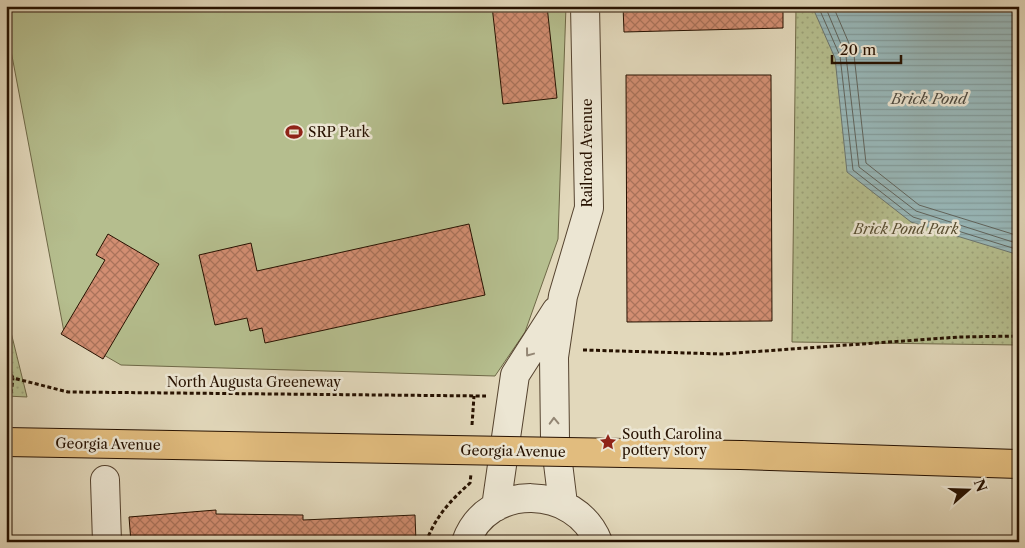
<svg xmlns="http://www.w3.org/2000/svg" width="1025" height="548" viewBox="0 0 1025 548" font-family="'Libre Caslon Text',serif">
<defs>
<pattern id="green-dots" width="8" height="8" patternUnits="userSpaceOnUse" patternTransform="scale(1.25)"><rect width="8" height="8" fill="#b5be8e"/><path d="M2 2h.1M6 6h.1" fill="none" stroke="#9ca279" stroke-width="1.8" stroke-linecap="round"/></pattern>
<pattern id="water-rules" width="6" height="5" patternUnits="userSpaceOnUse" patternTransform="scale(1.25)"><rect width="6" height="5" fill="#98b8ba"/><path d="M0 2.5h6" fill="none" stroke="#839d9e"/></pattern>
<pattern id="building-cross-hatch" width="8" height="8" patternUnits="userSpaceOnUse" patternTransform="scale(1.25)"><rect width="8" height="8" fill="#d28e72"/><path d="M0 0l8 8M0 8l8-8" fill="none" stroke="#aa735b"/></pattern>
</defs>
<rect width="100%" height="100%" fill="#e2d8bb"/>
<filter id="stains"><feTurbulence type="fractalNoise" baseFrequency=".004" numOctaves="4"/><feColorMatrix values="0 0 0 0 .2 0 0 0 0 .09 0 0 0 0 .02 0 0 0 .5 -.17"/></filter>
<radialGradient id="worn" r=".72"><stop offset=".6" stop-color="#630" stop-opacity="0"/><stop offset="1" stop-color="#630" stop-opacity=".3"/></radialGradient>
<!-- green -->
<path fill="url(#green-dots)" stroke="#6e6847" d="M796,6H1019V345L792,342Z
M6,312L27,397L6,396Z"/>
<!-- pitch -->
<path fill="#b5be8e" stroke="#6e6847" d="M6,6H566L558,239L525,332L495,376L121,365L64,332L6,24Z"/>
<!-- water -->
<path fill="url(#water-rules)" stroke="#6a7570" d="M812,6H1019V255L911,222L847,172L835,58Z"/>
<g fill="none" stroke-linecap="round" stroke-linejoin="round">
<!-- shore -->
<path stroke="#5f645d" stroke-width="1" d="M818,6L840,56L853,170L913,217L1019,250
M825,6L846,56L859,167L916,211L1019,244
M833,6L854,55L866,163L919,205L1019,236"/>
</g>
<!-- building -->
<path fill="url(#building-cross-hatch)" stroke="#261100" d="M492,6H547L557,98L503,104Z
M623,6H783V28L624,32Z
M626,75H771L772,321L627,322Z
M469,224L485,295L265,343L262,328L250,331L247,318L215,325L199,255L251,243L257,271Z
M108,234L159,264L103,359L61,334L105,260L96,255Z
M216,510V514L303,515V520L415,515L416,542H131L129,517Z"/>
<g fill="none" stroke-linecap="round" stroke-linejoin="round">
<!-- minor casing -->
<g stroke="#55432f" stroke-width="30">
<path id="minor" d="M105,480L107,542
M563,504L555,439L554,357L563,296L589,208L585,6
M496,507L515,375L556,311
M466,542C487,482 576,485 598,542"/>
</g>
<!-- major casing -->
<g stroke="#261100" stroke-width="30">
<path id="major" d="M741,455L1019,464"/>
</g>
<!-- path -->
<path stroke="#261100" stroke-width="3" stroke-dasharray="4 2.5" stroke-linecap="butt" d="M583,350L722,354L959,337L1019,336
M6,363L13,378L68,392L486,396
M8,419L13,378
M472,425L474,396
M7,542L8,467
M426,542C436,516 450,501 470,483L471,474"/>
<!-- minor -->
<use href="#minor" stroke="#ece6d3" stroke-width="28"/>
<!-- major -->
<use href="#major" stroke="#e1bc7e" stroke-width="28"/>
<!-- major-bridge casing -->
<g stroke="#261100" stroke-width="30" stroke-linecap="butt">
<path id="major-bridge" d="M6,442L741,455"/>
</g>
<!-- major-bridge -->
<use href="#major-bridge" stroke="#e1bc7e" stroke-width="28"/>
</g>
<!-- one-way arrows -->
<defs><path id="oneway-chevron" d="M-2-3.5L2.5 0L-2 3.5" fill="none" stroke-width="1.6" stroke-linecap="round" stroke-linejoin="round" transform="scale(1.25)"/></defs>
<g stroke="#938674">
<use href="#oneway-chevron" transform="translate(529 353) rotate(127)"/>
<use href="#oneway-chevron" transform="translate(554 421) rotate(-92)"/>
</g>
<!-- icons -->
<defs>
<g id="stadium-bare" transform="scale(1.35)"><path d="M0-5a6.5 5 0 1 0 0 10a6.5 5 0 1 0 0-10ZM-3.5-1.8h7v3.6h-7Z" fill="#8f2418" stroke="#ece6d3" stroke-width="2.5" paint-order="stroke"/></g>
<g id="sight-bare" transform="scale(1.35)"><path d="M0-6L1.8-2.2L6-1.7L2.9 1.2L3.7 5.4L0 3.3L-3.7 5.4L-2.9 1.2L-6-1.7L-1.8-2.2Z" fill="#8f2418" stroke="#ece6d3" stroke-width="2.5" paint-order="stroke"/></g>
</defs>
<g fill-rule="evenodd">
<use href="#stadium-bare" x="294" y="132"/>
<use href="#sight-bare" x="608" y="442"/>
</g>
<g text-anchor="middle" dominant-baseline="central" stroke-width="5" stroke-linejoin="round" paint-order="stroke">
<!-- poi labels -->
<g font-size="14" fill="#261100" stroke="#ece6d3" text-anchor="start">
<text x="308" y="132">SRP Park</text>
<text x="622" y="434">South Carolina<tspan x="622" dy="16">pottery story</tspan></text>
</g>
<!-- street labels -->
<g font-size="14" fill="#261100" stroke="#ece6d3">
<text transform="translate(587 153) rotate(-90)">Railroad Avenue</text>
<text x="254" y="382">North Augusta Greeneway</text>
<text transform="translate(108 444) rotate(1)">Georgia Avenue</text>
<text transform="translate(513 451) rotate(1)">Georgia Avenue</text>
</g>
<!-- park labels -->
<g font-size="14" font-style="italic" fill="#584e32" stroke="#ece6d3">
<text x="906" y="229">Brick Pond Park</text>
</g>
<!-- water labels -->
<g font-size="15" font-style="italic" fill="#4e4b41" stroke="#ece6d3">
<text x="929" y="98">Brick Pond</text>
</g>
</g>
<!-- margin -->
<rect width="1025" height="548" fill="none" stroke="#e2d8bb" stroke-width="25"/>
<rect x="8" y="8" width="1010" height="533" fill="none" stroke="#261100" stroke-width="2.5"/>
<rect x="12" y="12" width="1000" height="523" fill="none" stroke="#261100"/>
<!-- north arrow -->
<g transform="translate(968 490) rotate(70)" stroke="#ece6d3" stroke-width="4" paint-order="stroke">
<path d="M0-4L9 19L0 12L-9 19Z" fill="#261100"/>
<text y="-8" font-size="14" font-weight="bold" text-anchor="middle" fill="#261100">N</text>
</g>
<!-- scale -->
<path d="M832 55v8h69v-8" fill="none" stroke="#261100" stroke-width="2.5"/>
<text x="840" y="55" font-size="15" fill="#261100" stroke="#ece6d3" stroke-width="4" paint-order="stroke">20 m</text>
<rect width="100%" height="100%" filter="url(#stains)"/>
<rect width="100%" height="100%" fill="url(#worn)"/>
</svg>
